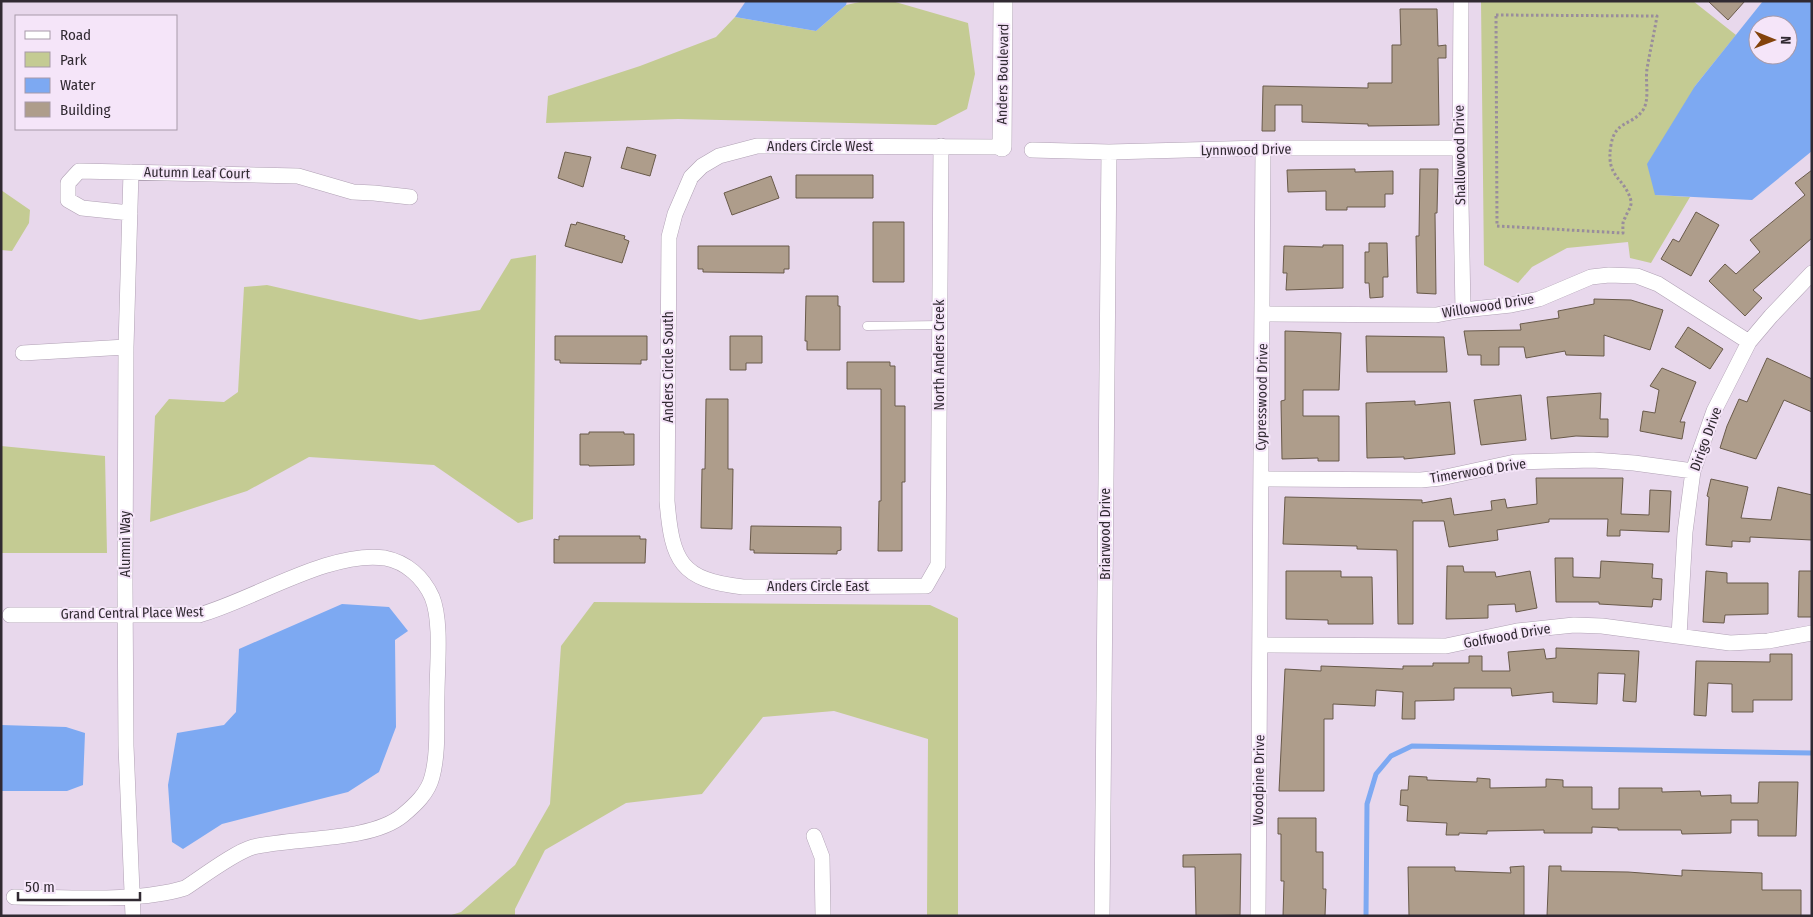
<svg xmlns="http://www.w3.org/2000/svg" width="1813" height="917" viewBox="0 0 1813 917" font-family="'Fira Sans Condensed',sans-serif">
<rect width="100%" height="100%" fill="#e8d8ec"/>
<!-- green -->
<path fill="#c4cb93" d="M864,1H892L968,23L975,74L967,109L936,125L678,119L546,123L548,96L640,66L716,37L735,17L816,31L846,5Z
M1481,1H1693L1736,35L1695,86L1655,195L1690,197L1651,263L1630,258L1628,242L1567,248L1532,267L1518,283L1484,265Z
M1,190L30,210L29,223L12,251L1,250Z
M536,255L533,519L518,523L434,465L309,457L247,491L150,522L155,416L169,399L224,402L238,392L244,287L267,285L420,320L480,310L511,259Z
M1,446L105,456L107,553H1Z
M594,602L930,605L958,618V916H927L928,739L834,711L763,717L702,794L626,803L545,850L515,909V916H448L461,912L515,865L550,804L561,646Z"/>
<!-- water -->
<path fill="#7da9f2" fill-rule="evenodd" d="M746,1H847L846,5L816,31L735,17Z
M1763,1H1812V151L1752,200L1655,195L1647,164L1695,86ZM1758,25H1788V55H1758Z
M342,604L389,607L408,631L395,640L396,727L379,772L348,792L222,824L183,849L172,842L168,785L177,733L224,725L236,712L239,649Z
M1,725L66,727L85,733L83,785L67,791H1Z"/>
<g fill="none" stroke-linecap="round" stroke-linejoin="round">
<!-- stream -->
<path stroke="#7da9f2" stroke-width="5" d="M1366,916L1367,804L1376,774L1391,756L1412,746L1812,753"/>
</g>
<!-- building -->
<path fill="#ae9d8b" stroke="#695a4a" d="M1708,1H1745L1728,20Z
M1400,9H1437L1438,46L1446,45V58H1438L1439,125L1368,126V124L1302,122V105H1275V131H1262L1263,86L1368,88V83H1392V45H1401Z
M627,147L656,155L650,176L621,168Z
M565,152L591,157L583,187L558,178Z
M1355,169V172L1393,171V194H1385V207H1347V210H1326V191L1288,192L1287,170Z
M1420,169H1438L1437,213H1435L1436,294L1417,293L1416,236H1419Z
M1812,170V238L1753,290L1762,298L1745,316L1709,281L1725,264L1736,274L1760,252L1750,240L1805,195L1795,183Z
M796,175H873V198H796Z
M771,176L779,198L732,215L724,193Z
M1696,212L1719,225L1691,276L1661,259L1673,239L1679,242Z
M577,222L625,236L624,239L629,241L622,263L565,246L571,224L576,225Z
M873,222H904V282H873Z
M1369,243H1387L1388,277H1383V297L1370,298L1369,283H1365V252H1369Z
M1323,245H1343V288L1286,290L1287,273H1283L1284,246L1323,247Z
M698,246H789V269H784V273L703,272V269H698Z
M806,296H838V306H840V350H807V341H805Z
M1594,299L1631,300L1663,310L1650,350L1604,335V356L1566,355L1565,351L1526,358L1524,347H1499V365H1481V355H1468L1464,331L1521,330L1520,324L1559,318L1558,311L1594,304Z
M1688,327L1723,349L1710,369L1675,347Z
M1285,331L1341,333L1339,390H1303V416H1339V461H1318V458L1282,459L1281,401L1285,400Z
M555,336H647V360H641V364L560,363V360H555Z
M730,336H762V363H746V370H730Z
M1366,336L1444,337L1447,372H1367Z
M1767,358L1812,379V412L1784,400L1756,459L1720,448L1727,426L1739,399L1747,402Z
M847,362H890V366H895V406H905V482H902V551H878L879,501H881V389H847Z
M1662,368L1696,382L1680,422H1685L1682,439L1640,431L1643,411L1655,413L1659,390L1650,386Z
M1601,393L1600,419H1608V437L1576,436L1551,439L1547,397Z
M1521,395L1526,440L1481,445L1474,400Z
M706,399H728V469H733L732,529L701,528L702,469H705Z
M1415,401V405L1450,402L1455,454L1404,459V457L1367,458L1366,403Z
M589,432H624V434H634V465L589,466V465H580V434H589Z
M1536,478H1623L1621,514L1649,515L1650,490L1671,491L1669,532L1620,530V536H1607L1608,519H1549V522L1497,530L1498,540L1449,547L1444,521H1413V624H1398L1397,550L1357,549V546L1283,544L1285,497L1422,500V503L1451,498L1454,515L1492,510L1491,501L1505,499L1507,508L1537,504Z
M1711,479L1748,487L1741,518L1771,520L1778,487L1812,495V540L1750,537V542L1732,541V547L1706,545L1709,497L1707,496Z
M751,526L841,527V550L837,551V554L754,553V550H750Z
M559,536H640V539H646L645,563H554V539L559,540Z
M1555,558H1573V577L1600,578L1601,561L1653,564L1652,578L1662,579L1661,600L1653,599L1652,607L1599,604V602H1556Z
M1447,566H1463L1464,572H1495L1496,577L1530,571L1537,608L1516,612L1515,604L1488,605V618L1446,619Z
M1286,571H1341V577H1372L1373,624H1328V620L1286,619Z
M1706,571L1727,573V583H1768V614L1725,615L1724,623L1703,622Z
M1799,571H1812V617H1798Z
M1556,648L1639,651L1636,702L1623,701L1625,674L1598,673L1597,704L1553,702V692L1512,696L1511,688H1454V700L1415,701V719H1402L1403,692L1376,690L1375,706L1333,704V719H1324V791H1279L1285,669L1321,671V666L1403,669V666H1433V663H1469V656H1482V671H1510L1508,652L1544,649L1546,659L1556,658Z
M1770,654H1792V700H1753V712H1732V684L1708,683L1706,716L1694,715L1696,661L1770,662Z
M1409,776L1427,777V780L1477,782V778L1490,779V788L1546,787V779L1563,780V787H1592V809H1619V788H1662V792L1700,791L1701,796L1731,795V803H1758L1759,782H1798L1796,836H1758V820H1731V833L1682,834L1681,830H1618V828L1592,827V833H1544V830L1487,831V834L1459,833V835H1446L1447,823L1407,821L1408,806L1400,805L1401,790H1408Z
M1278,818H1316V852H1323V889H1326L1325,916H1283L1284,881H1281V834H1278Z
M1241,854L1240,915L1196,916L1195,867H1183V855Z
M1524,866V916H1409L1408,867H1455V871L1511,873L1510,867Z
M1549,866H1561V871L1628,872L1682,876V870L1762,873V890H1801V916H1547Z"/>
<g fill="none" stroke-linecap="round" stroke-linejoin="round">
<!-- service casing -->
<g stroke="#b0a1b4" stroke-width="9">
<path id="service" d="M867,326L940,325"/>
</g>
<!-- minor casing -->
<g stroke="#b0a1b4" stroke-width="16">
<path id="minor" d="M1461,1L1460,148L1463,310
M941,146L938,565L926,586L743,587C680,580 672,561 667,501L669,237L675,214L691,177L702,166L719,156L757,146L1002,147
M1032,150L1109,152L1263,148H1460
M131,172L126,347L125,585L126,746L133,916
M130,213L82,208L68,200V183L79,171L298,176L353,192L374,193L410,197
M1263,314L1436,315L1463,310L1511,305L1539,299L1591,277L1609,275L1637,276L1658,284L1749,342
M23,353L126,347
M1262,479L1421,480L1441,478L1515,462L1593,460L1634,463L1693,471
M10,615H199C253,600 330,550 385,558C406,562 423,577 432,597C442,621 437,667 437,694C436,721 439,751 432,777C428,793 415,805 403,815C371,842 293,837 253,847C235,852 202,877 185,888C135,903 67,897 14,897
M1679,636L1685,532L1693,471L1714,411L1749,342L1771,316L1812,273
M1261,645L1446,646L1517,631L1574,625L1602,626L1730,643L1768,641L1812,633
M814,836L822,857L823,916
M1102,916L1109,152
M1258,916L1263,148"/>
</g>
<!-- tertiary casing -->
<g stroke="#b0a1b4" stroke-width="20">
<path id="tertiary" d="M1002,147L1003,1"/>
</g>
<!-- path -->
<path stroke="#998d9c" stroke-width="3" stroke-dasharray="2.5 2.5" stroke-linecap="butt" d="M1496,15L1657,16C1654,34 1650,51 1647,69C1645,82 1650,99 1643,110C1632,126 1615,120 1611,145C1605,178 1625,177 1631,201C1632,207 1627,212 1625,218C1622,222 1623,227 1623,233L1497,226Z"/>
<!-- service -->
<use href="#service" stroke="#fff" stroke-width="8"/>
<!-- minor -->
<use href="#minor" stroke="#fff" stroke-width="15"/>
<!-- tertiary -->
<use href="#tertiary" stroke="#fff" stroke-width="19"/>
</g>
<g text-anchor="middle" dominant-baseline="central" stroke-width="4" stroke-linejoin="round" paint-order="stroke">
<!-- street labels -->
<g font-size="14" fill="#312a32" stroke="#f5e5f9">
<text transform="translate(1003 74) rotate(-89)">Anders Boulevard</text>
<text x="820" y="146">Anders Circle West</text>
<text transform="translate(1246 150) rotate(-1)">Lynnwood Drive</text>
<text transform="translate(1460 155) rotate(-91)">Shallowood Drive</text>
<text transform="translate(197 173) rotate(1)">Autumn Leaf Court</text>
<text transform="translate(1488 306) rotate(-9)">Willowood Drive</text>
<text transform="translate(939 355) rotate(-90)">North Anders Creek</text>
<text transform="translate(668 367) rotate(-90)">Anders Circle South</text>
<text transform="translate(1262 397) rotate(-89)">Cypresswood Drive</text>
<text transform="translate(1706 439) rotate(-70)">Dirigo Drive</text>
<text transform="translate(1478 471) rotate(-9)">Timerwood Drive</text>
<text transform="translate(1105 534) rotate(-90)">Briarwood Drive</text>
<text transform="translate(125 544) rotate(-90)">Alumni Way</text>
<text x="818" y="586">Anders Circle East</text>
<text transform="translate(132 613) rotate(-1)">Grand Central Place West</text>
<text transform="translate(1507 636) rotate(-10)">Golfwood Drive</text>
<text transform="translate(1259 780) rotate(-89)">Woodpine Drive</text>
</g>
</g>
<!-- border -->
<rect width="1813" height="917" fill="none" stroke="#312a32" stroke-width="5"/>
<!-- legend -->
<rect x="15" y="15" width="162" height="115" fill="#f5e5f9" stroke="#a79aa9"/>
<rect x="25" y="31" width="25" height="8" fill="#ffffff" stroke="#a79aa9"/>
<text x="60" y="40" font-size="15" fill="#312a32">Road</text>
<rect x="25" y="52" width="25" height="15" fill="#c4cb93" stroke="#a79aa9"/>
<text x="60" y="65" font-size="15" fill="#312a32">Park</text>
<rect x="25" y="78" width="25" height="15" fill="#7da9f2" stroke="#a79aa9"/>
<text x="60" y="90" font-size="15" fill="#312a32">Water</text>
<rect x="25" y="102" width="25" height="15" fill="#ae9d8b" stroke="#a79aa9"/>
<text x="60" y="115" font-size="15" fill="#312a32">Building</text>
<!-- north arrow -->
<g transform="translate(1773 40) rotate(91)"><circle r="24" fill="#f5e5f9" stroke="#a79aa9"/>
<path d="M0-4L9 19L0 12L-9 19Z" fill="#83430c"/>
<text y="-8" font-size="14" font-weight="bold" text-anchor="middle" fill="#312a32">N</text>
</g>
<!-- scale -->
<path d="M18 892v8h122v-8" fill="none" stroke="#312a32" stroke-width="2.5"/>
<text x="25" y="892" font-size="15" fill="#312a32" stroke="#f5e5f9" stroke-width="4" paint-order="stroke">50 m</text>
</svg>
